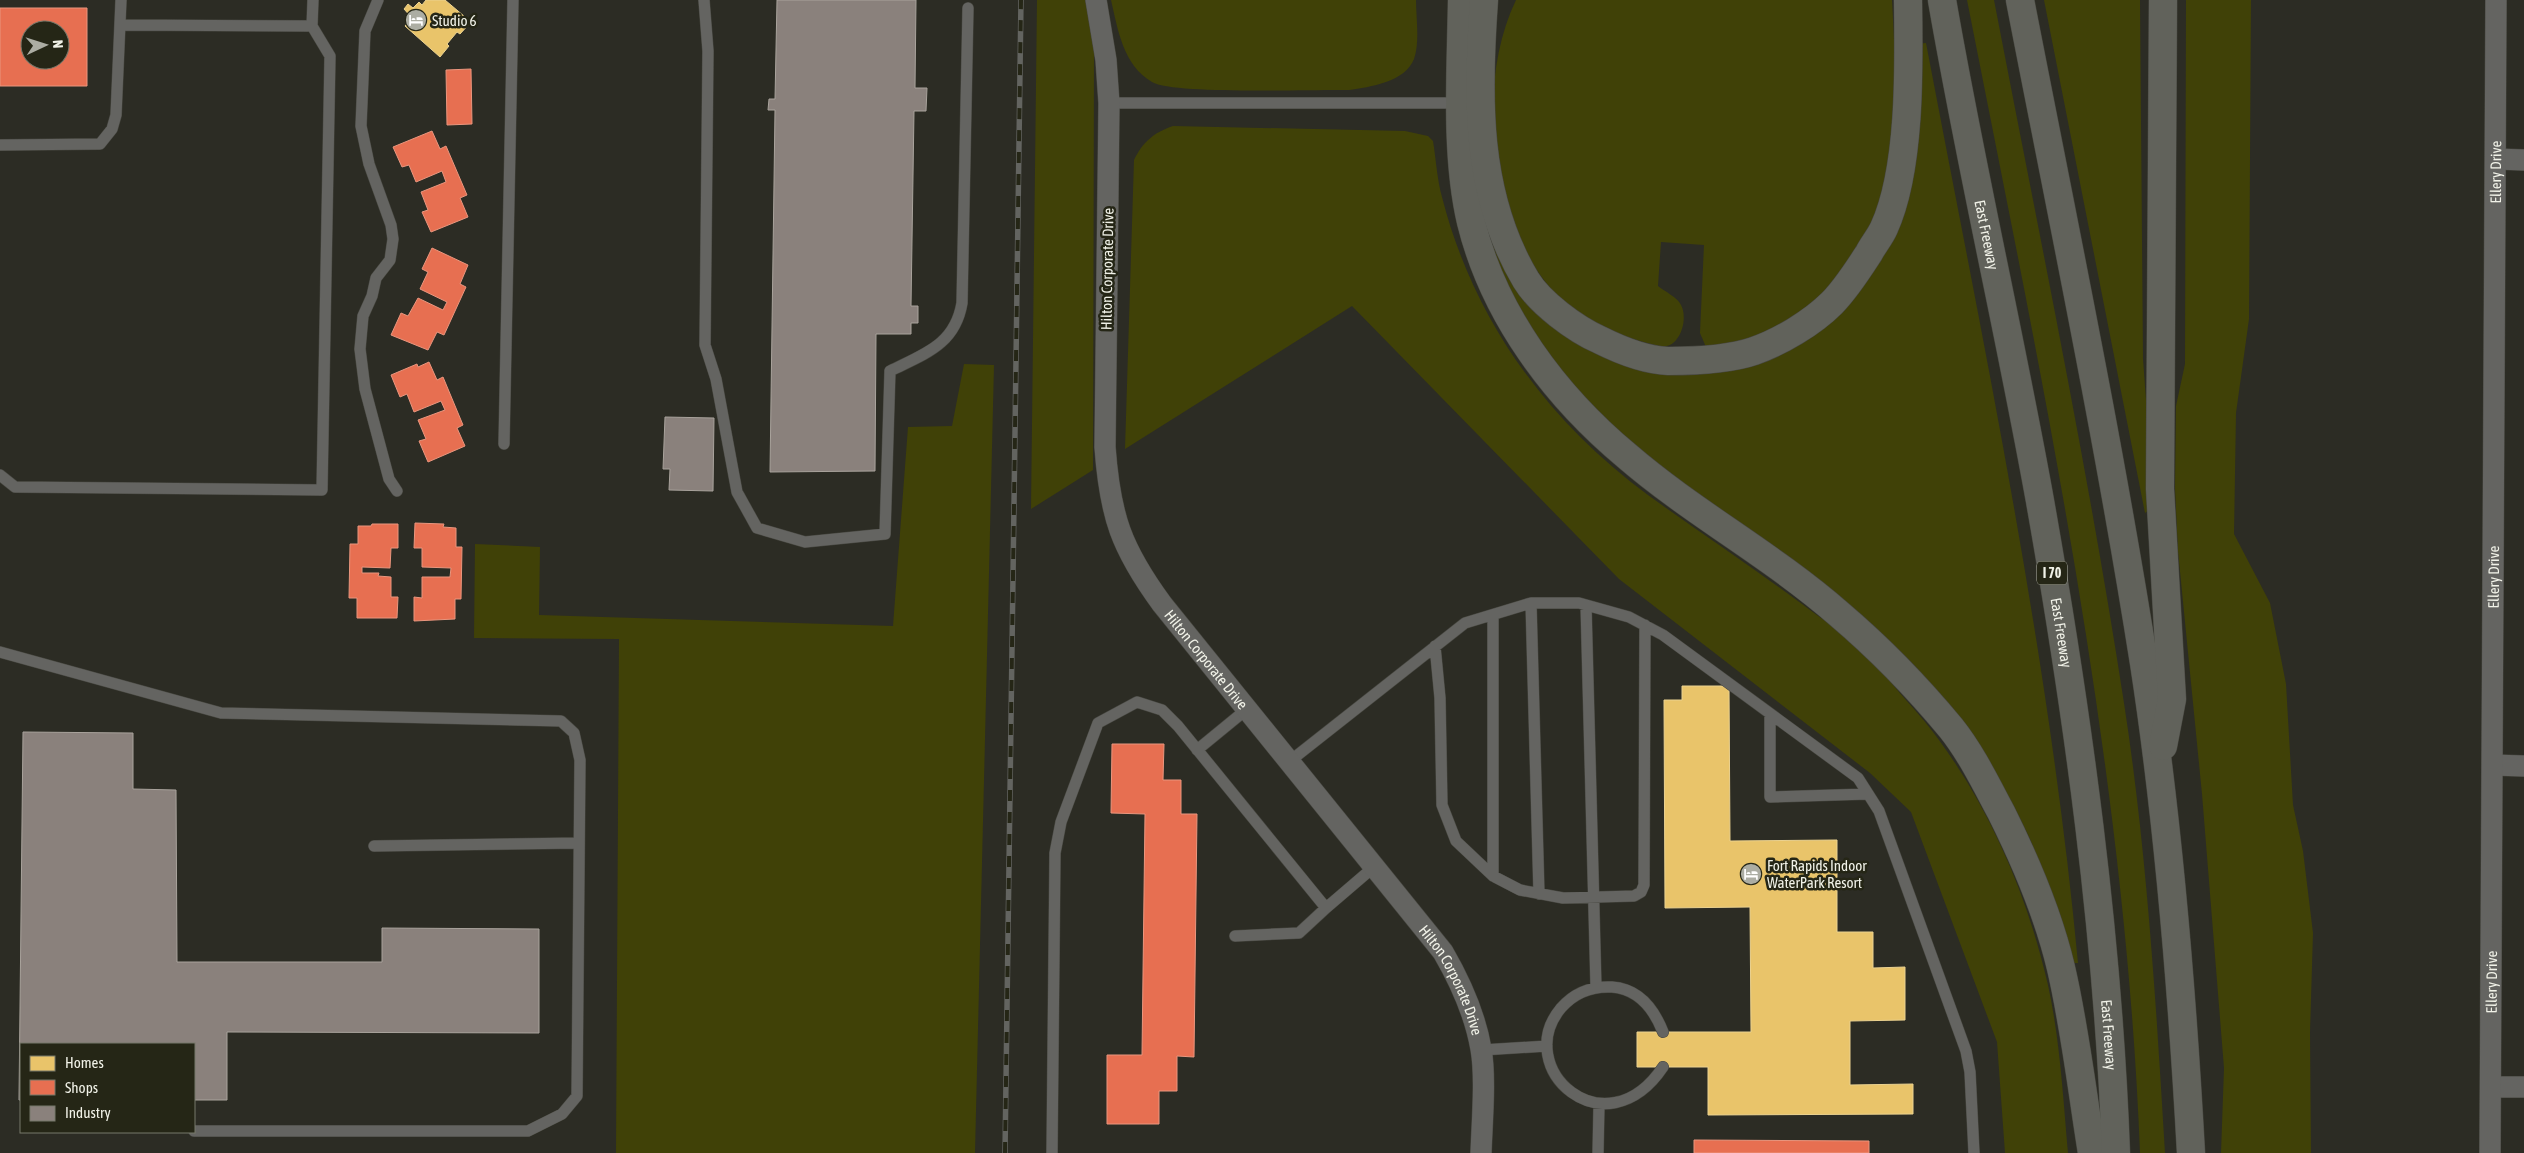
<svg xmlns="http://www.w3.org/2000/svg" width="2524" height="1153" viewBox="0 0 2524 1153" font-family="'Asap Condensed',sans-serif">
<rect width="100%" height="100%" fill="#2c2c24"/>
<!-- green -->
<path fill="#404107" d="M1037,0H1087L1094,42L1093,470L1031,509Z
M1111,0H1416C1416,18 1420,42 1414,59C1405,82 1370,87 1349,90C1316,89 1174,95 1152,82C1123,65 1118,30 1111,0Z
M1516,0H1892C1895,55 1898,112 1890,167C1888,177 1884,187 1881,196C1878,207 1875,218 1870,228C1848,275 1807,319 1758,336C1741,342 1723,344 1706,347L1700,333L1704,245L1661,242L1658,286C1664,291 1677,297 1681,305C1689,320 1679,351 1659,346C1628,338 1598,330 1572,309C1491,244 1472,91 1516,0Z
M1967,0H1994C2039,234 2088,468 2124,703C2147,852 2156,1003 2165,1153H2140C2125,763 2042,381 1967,0Z
M2044,0H2140L2143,359L2148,427L2149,510L2145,513Z
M2186,0H2251L2249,319L2236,413L2234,534L2270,603L2286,684L2293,805L2303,851L2313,933L2310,1032L2311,1153H2221L2224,1068L2202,794L2178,551L2175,488L2176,406L2185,364Z
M1926,43C1984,348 2049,653 2078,963H2070C2058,921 2047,879 2030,839C1999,772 1957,708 1905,656C1870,621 1828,593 1788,563C1689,493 1594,433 1530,327C1524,316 1516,305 1511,293C1501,273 1494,251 1487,230L1490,229L1533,301L1705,369L1870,272L1917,44Z
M1173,126L1405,131L1428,136L1433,141C1436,159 1437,179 1442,197C1473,319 1547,421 1648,495C1699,532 1751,566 1802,604C1823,620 1847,635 1866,654C1878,665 1888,679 1899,692C1912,707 1927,723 1939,740C1992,812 2028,898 2048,985C2060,1040 2063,1097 2068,1153H2005L1997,1042L1911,812L1870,773L1619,579L1352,306L1125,449L1134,160C1143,142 1153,133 1173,126Z
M964,364L994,365L975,1153H616L619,639L474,638L475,544L540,547L539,615L893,626L908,427L952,426Z"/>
<!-- homes -->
<path fill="#e9c46a" stroke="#ebd290" d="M426,0H445L471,22L460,34L457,32L447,44L449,46L440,57L405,26L412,18L404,9L408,4L413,8L419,2L422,5Z
M1682,686H1729L1730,841L1837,840V932H1873V968L1905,967V1020L1850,1021V1085L1913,1084V1114L1708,1115V1067H1637V1032H1751L1750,907L1665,908L1664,700H1682Z"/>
<!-- shops -->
<path fill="#e76f51" stroke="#ea967e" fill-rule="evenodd" d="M0,8H87V86H0ZM30,30H60V60H30Z
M471,69L472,124L447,125L446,70Z
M432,131L440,149L446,146L467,195L460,198L468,217L431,232L422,212L428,210L421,192L446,182L442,171L416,182L409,165L402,167L393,147Z
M432,248L468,265L460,284L466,287L444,335L437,332L428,350L391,335L401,313L408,316L418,298L443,310L447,302L420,289L428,272L422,269Z
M429,362L437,380L443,377L463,425L457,428L465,446L428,462L419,441L426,439L418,420L445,410L441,401L414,412L407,394L400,397L391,375L417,364L418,367Z
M415,523L444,524L443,527L456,528V547H462L461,599H455V619L414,621V597L422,598V577H450L451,568L422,567V548H414Z
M372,524H398V548H391L390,568L362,567V573H379L378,576L391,577V597H398L397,618H357V598H349L350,544H358V526H371Z
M1112,744H1164L1163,780H1181V814H1197L1194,1057L1177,1056V1091H1159V1124H1107V1055H1142L1145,814L1111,813Z
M1694,1140L1869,1141V1153H1694Z"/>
<!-- industry -->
<path fill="#8a817c" stroke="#a9a39c" d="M777,0H916L915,88H927L926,111H914L911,306H918V323H911V334H876L875,471L770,472L775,110H768L769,99H775Z
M665,417L714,418L713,491L669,490L670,469H663Z
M23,732L133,733V789L176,790L177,962H382V928L539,929V1033L227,1032V1100H194V1044H21V1100H19Z"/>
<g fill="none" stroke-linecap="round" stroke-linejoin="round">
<!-- lane casing -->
<g stroke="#474740" stroke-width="12">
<path id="lane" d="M378,0L365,31L361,126L369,164L391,225L393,239L390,260L376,278L372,296L363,316L360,349L365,389L389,479L397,491
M704,0L708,51L705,345L716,379L737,492L757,528L805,542L885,534L890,371C924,354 955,345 962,303L968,8
M120,25L312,26
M1109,103H1460
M0,145L100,144L112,129L116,115L121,0
M504,444L513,0
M0,475L15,487L322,490L330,56L312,26L313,0
M1531,603L1539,894
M1586,605L1596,987
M1435,646L1440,698L1442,805L1456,841L1493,876L1520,890L1563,898L1634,896L1641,892L1644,885L1645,625
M0,652L221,713L561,721L574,733L580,760L577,1096L562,1114L528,1131H194
M1770,714V797L1868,794
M1197,750L1247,709
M1290,761L1465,623L1531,603H1579L1629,617L1663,635L1858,778L1879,811L1966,1051L1970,1072L1974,1153
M374,846L579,843
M1493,876V615
M1235,936L1299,933L1326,908
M1482,1050L1547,1046
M1663,1067C1605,1153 1511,1068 1561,1008C1574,993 1592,986 1612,987C1639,989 1654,1009 1663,1032
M1052,1153L1055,853L1061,822L1098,723L1137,702L1162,710L1178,726L1326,908L1375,866
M1598,1153L1599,1105"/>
</g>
<!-- street casing -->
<g stroke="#474740" stroke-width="22">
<g id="street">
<path id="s1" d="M1096,0L1106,60L1109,103L1105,447C1110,516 1121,548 1162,604L1443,952C1461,983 1475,1014 1481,1049C1486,1077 1482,1123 1481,1153"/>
<path d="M2497,159L2524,160"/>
<path d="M2493,765L2524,766"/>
<path d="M2491,1087H2524"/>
<path id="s2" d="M2490,1153L2496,0"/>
</g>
</g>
<!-- highway casing -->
<g stroke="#474740" stroke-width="29">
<g id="highway">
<path d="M1462,0C1461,70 1455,154 1471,222C1494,315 1555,396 1627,456C1693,513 1773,556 1839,614C1879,648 1917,687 1951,728C1971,753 1986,784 2001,812C2026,862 2048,913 2061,968C2075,1028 2082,1091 2092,1153"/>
<path d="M1484,0C1477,96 1475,195 1526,280C1540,303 1575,329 1600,340C1620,350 1645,360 1668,361C1693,361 1731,359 1754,351C1780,342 1812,323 1832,303C1846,289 1858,270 1869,253C1873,245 1880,237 1884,228C1911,169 1909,66 1908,0"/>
<path id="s3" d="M1942,0C1971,168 2010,334 2040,501C2078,716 2108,934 2116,1153"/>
<path d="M2020,0C2063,221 2109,441 2144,663C2169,825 2182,989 2191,1153"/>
<path d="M2163,0L2160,489L2172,699L2163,746"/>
</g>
</g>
<!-- lane -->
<use href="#lane" stroke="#646461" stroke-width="11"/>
<!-- street -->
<use href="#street" stroke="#646461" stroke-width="21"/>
<!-- highway -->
<use href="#highway" stroke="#61625b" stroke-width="28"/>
<!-- rail casing -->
<g stroke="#636460" stroke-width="5.5">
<path id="rail" d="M1005,1153L1021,0"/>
</g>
<!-- rail -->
<use href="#rail" stroke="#252616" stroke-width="4" stroke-dasharray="11" stroke-linecap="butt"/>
</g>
<!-- icons -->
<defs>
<g id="hotel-disc" transform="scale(1.125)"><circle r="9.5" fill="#acada3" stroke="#252616"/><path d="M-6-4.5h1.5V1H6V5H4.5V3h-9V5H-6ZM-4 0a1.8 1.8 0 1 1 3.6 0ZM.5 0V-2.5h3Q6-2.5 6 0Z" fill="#fff"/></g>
</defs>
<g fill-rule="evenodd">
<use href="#hotel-disc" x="416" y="20"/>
<use href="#hotel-disc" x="1751" y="874"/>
</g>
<g text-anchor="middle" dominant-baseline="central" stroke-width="5" stroke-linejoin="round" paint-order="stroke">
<!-- shield labels -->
<rect fill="#252616" stroke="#b4b5a9" stroke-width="1" x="2037" y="561.5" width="30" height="23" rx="4"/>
<g font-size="14" font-weight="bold" fill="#f1f2e8">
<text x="2052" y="573">I 70</text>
</g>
<!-- poi labels -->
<g font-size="15" fill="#f1f2e8" stroke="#252616" text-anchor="start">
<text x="432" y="20">Studio 6</text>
<text x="1767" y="865">Fort Rapids Indoor<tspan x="1767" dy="17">WaterPark Resort</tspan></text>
</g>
<!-- street labels -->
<g font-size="15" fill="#f1f2e8" stroke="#252616">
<text stroke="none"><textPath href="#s2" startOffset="981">Ellery Drive</textPath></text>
<text stroke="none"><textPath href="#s3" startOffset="239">East Freeway</textPath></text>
<text transform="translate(1107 269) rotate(-89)">Hilton Corporate Drive</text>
<text stroke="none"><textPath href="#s2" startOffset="576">Ellery Drive</textPath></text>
<text stroke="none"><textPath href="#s3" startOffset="644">East Freeway</textPath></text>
<text stroke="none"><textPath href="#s1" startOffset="689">Hilton Corporate Drive</textPath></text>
<text stroke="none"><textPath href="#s1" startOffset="1094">Hilton Corporate Drive</textPath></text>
<text stroke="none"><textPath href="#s2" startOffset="171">Ellery Drive</textPath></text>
<text stroke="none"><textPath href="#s3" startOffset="1049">East Freeway</textPath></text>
</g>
</g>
<!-- legend -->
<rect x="20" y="1043" width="175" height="90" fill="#252616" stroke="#77786a"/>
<rect x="30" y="1056" width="25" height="15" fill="#e9c46a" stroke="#77786a"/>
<text x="65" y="1068" font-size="15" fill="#f1f2e8">Homes</text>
<rect x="30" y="1080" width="25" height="15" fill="#e76f51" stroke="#77786a"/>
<text x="65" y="1093" font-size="15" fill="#f1f2e8">Shops</text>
<rect x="30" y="1106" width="25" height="15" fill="#8a817c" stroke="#77786a"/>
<text x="65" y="1118" font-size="15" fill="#f1f2e8">Industry</text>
<!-- north arrow -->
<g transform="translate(45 45) rotate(86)"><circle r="24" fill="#252616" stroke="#77786a"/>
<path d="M0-4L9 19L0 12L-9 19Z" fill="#acada3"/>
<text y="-8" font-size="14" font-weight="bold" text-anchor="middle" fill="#f1f2e8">N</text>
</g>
</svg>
